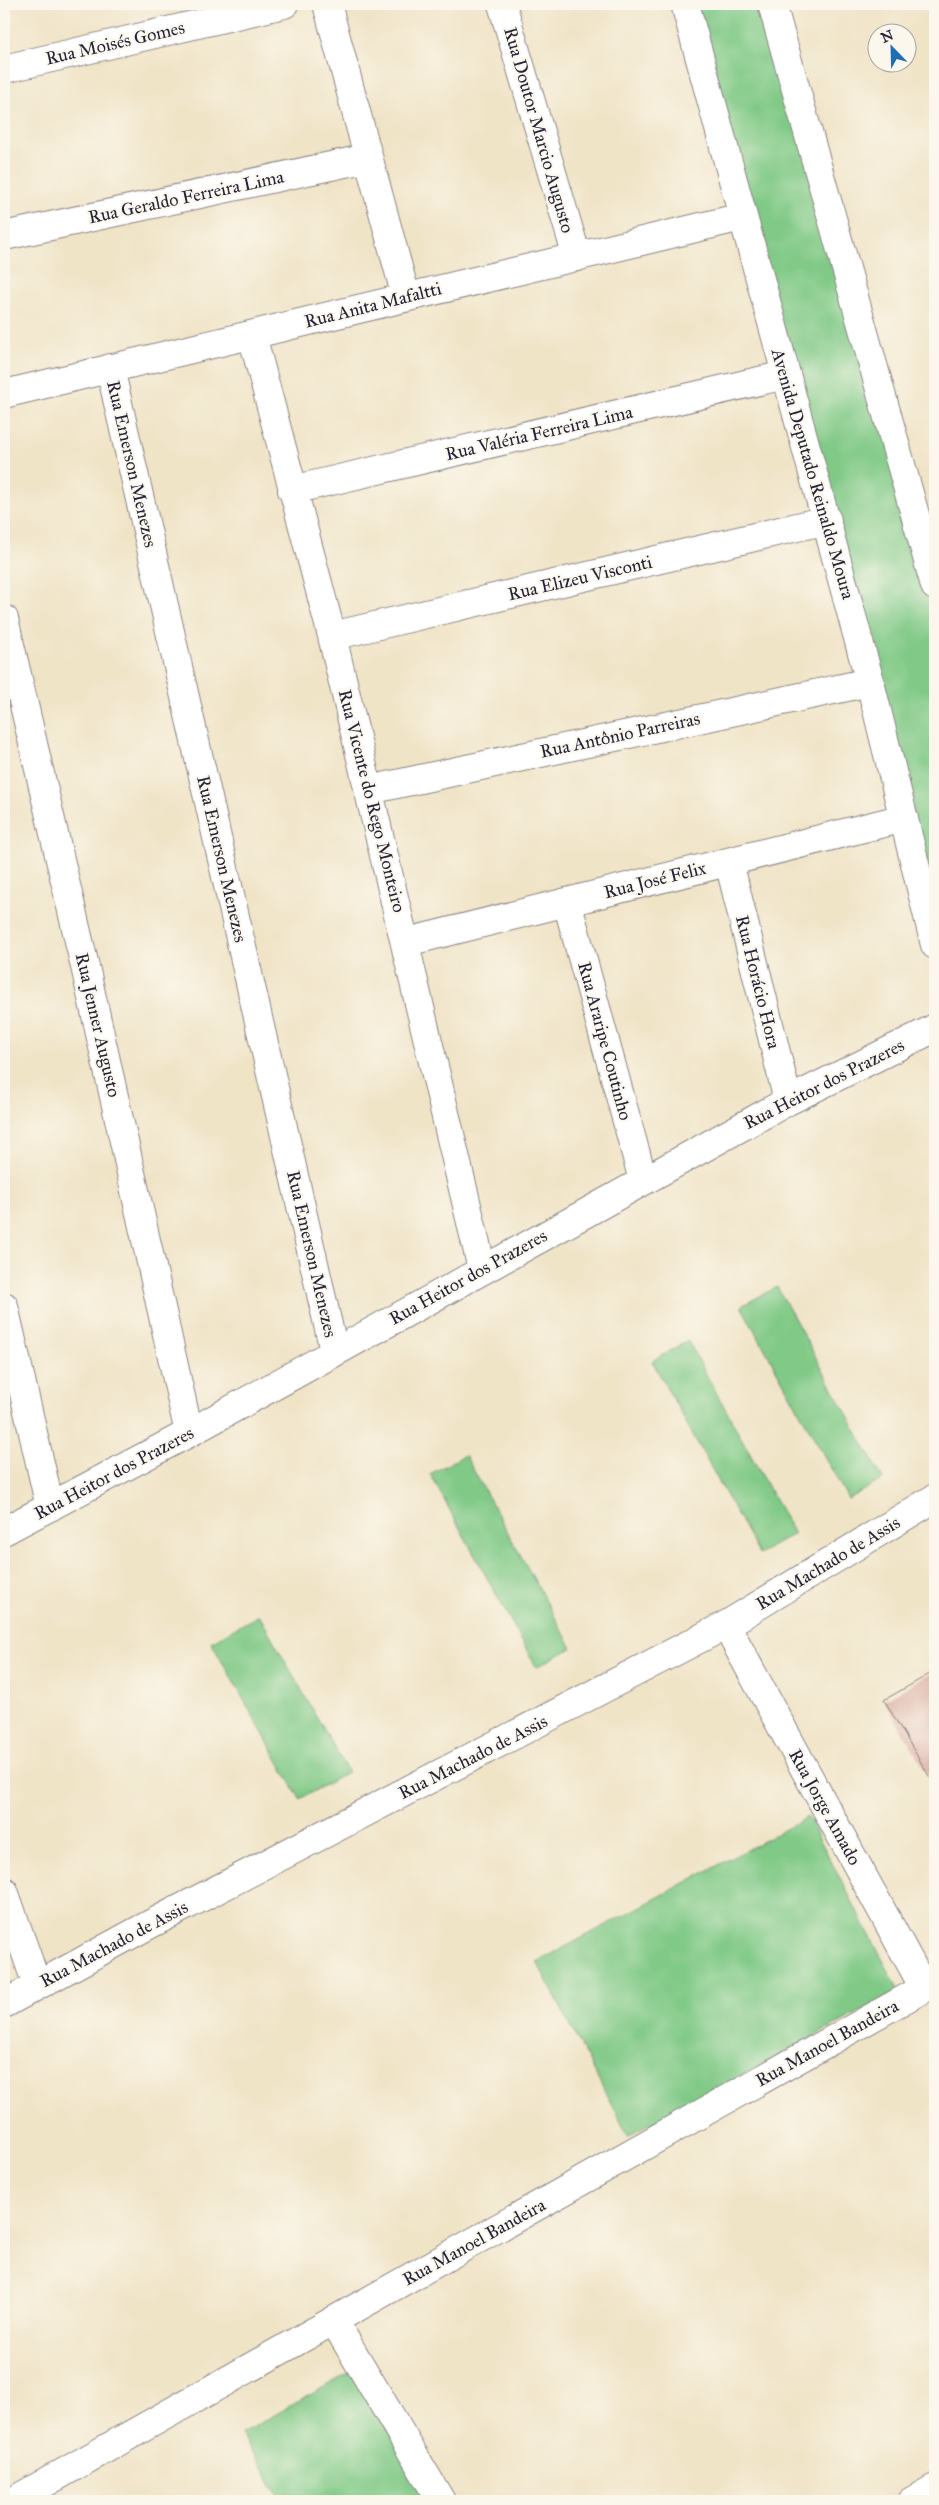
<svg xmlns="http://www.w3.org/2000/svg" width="939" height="2505" viewBox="0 0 939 2505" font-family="'IM FELL Great Primer',serif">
<rect width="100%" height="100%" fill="#fbf7ec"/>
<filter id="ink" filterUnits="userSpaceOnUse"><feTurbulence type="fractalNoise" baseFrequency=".02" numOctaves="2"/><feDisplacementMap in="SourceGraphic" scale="10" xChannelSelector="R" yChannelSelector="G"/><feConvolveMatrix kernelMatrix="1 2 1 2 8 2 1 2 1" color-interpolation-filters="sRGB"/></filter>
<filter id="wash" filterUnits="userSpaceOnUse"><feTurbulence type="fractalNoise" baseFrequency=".0096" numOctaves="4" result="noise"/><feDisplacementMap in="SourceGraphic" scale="20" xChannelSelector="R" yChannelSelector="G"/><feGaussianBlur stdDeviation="1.12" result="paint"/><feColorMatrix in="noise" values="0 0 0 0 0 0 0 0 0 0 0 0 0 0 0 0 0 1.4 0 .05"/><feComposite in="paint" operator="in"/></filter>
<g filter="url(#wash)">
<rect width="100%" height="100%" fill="#f0e4c7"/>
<!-- green -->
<path fill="#80c986" stroke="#517660" d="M686,4H772L935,586V948Z
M777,1287L883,1479L848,1499L741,1306Z
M688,1341L794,1534L759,1554L652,1361Z
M465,1455L572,1648L536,1667L430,1474Z
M259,1615L348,1772L300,1799L211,1642Z
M808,1817L899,1991L628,2136L537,1962Z
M356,2369L443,2501H282L241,2434Z"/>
<g id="blocks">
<!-- building -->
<path fill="#d39e93" d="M935,1671V1786L884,1700Z"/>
</g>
</g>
<g filter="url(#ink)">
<use href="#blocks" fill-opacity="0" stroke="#898381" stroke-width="1"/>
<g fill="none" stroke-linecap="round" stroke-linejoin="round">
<!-- street casing -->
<g stroke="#898381" stroke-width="30">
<path id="street" d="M327,4L406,297
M502,4L577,257
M685,4L870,682L935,945
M772,4L935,586
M4,69L284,4
M4,236L368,158
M252,335L332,636L482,1269
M110,368L334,1351
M4,394L742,217
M292,490L785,375
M4,619L86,971L189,1433
M332,636L827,520
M369,790L870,682
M729,862L788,1101
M567,902L643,1180
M407,942L904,818
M4,1306L50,1507
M4,1531L189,1433L788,1101L935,1028
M726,1625L924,1988
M4,1891L37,1985
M4,2004L143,1928L726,1625L935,1498
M334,2321L441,2501
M13,2501L935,1982
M912,2501L935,2488"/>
</g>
<!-- street -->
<use href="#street" stroke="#fff" stroke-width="28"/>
</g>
</g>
<g text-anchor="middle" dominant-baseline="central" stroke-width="4" stroke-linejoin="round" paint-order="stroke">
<!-- street labels -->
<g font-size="18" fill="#22223b" stroke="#fbf7ec">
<text transform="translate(115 43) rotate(-13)">Rua Moisés Gomes</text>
<text transform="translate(539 130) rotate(74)">Rua Doutor Marcio Augusto</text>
<text transform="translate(186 197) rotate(-12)">Rua Geraldo Ferreira Lima</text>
<text transform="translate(373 305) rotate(-14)">Rua Anita Mafaltti</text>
<text transform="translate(539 433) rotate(-13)">Rua Valéria Ferreira Lima</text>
<text transform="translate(132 464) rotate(77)">Rua Emerson Menezes</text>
<text transform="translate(813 474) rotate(74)">Avenida Deputado Reinaldo Moura</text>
<text transform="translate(580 578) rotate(-13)">Rua Elizeu Visconti</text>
<text transform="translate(620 735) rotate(-12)">Rua Antônio Parreiras</text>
<text transform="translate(372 801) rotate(76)">Rua Vicente do Rego Monteiro</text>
<text transform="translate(222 859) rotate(77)">Rua Emerson Menezes</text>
<text transform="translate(655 880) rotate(-14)">Rua José Felix</text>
<text transform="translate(758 982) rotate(76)">Rua Horácio Hora</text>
<text transform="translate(98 1025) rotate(77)">Rua Jenner Augusto</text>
<text transform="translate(605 1041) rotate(75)">Rua Araripe Coutinho</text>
<text transform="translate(824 1084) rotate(-27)">Rua Heitor dos Prazeres</text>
<text transform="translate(312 1254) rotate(77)">Rua Emerson Menezes</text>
<text transform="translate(468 1277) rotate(-29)">Rua Heitor dos Prazeres</text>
<text transform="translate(114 1473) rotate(-28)">Rua Heitor dos Prazeres</text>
<text transform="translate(828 1563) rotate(-31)">Rua Machado de Assis</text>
<text transform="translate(473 1757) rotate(-27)">Rua Machado de Assis</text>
<text transform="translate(825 1807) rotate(61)">Rua Jorge Amado</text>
<text transform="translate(114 1944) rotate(-28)">Rua Machado de Assis</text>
<text transform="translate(827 2043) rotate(-29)">Rua Manoel Bandeira</text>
<text transform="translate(474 2242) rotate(-29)">Rua Manoel Bandeira</text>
</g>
</g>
<!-- margin -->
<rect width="939" height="2505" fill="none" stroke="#fbf7ec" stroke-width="20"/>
<!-- north arrow -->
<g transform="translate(892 48) rotate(337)"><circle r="24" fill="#fbf7ec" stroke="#a4a2a5"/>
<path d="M0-4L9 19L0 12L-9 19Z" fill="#1f6fb2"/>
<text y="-8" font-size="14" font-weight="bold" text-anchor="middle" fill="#22223b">N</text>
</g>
</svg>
